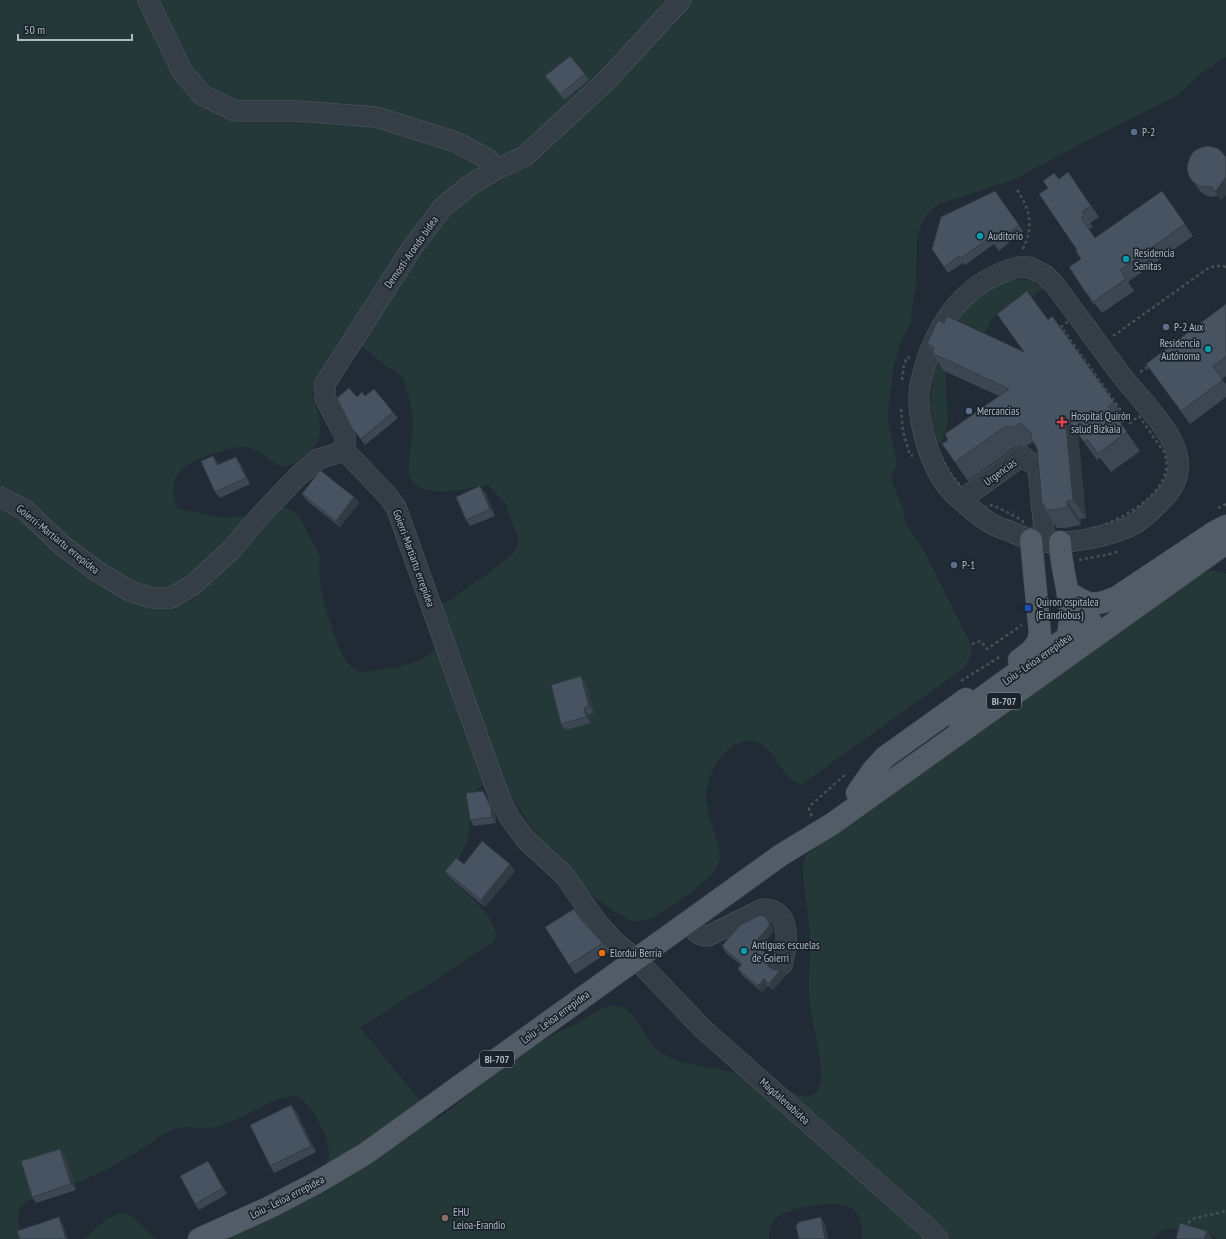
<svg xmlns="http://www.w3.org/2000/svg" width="1226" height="1239" viewBox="0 0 1226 1239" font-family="'PT Sans Narrow',sans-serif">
<rect width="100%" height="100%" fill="#212b36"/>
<!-- green -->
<path fill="#243838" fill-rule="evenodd" d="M0,0H1226V57L1199,75L1178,95L1088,140L1013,180L939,204L929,212L921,225L917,238L916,282L910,325L902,339L894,364L888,410V422L896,457V465L891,479L903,509L906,523L924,551L972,647C972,655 968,662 964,668L802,784C778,782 773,729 739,743C728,747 720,758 714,768C700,794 708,812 716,838C719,847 721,856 718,864C713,878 688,894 676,903C666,910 654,919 641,921C638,922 633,921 630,920C617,915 586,891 576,881C564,869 553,855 542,842C532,829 524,816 515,802C512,798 508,791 504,788C499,786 491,785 486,784C454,800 475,814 468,838C465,851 453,864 447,876C463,891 501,917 495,941L427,985L360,1028L436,1120C466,1097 495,1073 526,1051C542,1040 562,1031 579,1022C589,1016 606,1004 618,1006C636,1008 644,1041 660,1052C681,1066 709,1066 733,1072C755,1079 777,1087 799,1095C809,1097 817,1096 820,1085C825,1063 812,1027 810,1003C807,980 811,956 810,933C808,914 805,894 803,875V866L806,855L1183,585C1196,576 1210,565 1226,574V1239H1217L1210,1234L1198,1230L1178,1229H1166L1159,1232L1152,1239H862C863,1231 861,1216 854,1210C842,1199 789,1206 777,1217C771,1222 769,1231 769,1239H230L220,1224L319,1173C324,1167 330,1160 329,1152C329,1138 309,1096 293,1096C272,1097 240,1120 217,1127C203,1131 189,1124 175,1129C160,1134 147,1146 134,1154C114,1166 93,1177 71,1185C58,1191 30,1196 21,1207C15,1216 20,1229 22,1239H0ZM359,345C368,350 375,357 383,364C389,368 396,371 401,376C405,380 408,396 410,401C411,411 413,419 413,429C412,443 408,458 409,472C413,503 467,488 488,485L505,503L518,538V544L513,553L500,565L450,600L434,606L437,646L430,654L418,661L398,667L365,672L359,671L352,667L346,661L339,648L327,613L321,590L319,567L320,557L300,518L295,512L289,509L278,507L251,515L225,518L178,509C163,474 186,462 215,453C224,450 237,446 247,447C261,450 269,463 282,466C289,467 296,463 302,459C329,439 320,420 312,393Z
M1018,279L1030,280L1044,288L1002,318L999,314L991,320L985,333L961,322L959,320L960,318C976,299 993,282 1018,279Z
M940,352L947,365L945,371L948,422L941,444L938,443C927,413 930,381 940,352Z
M121,1213C135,1214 145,1231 156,1239H84C95,1229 106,1217 121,1213Z"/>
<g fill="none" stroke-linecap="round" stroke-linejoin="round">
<!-- minor casing -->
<g stroke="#525b64" stroke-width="21">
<path id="minor" d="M148,0L182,71L202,95L235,111H298L376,117L456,142L488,159L495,170
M1018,267H1029L1045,275L1054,284C1076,313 1097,343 1119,372C1135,394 1171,428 1177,454C1182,476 1173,491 1157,505C1150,512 1141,520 1133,525C1120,532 1102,536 1088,539C1071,542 1048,544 1030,540C1024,538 1018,535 1012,532C1006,530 1000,528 994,525C982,519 961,501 951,491C930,468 915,417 920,386C922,375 925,366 928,356C945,311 971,280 1018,267Z
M345,451L387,495L396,507L500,799L510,818L526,840L564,875L597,922L616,943L636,959L703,1029L928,1228L938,1239
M345,451V436L325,398V384L412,248L443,207L470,185L495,170L525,156L605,82L681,0
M0,497L25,510L62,545L98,572L130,591L152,598H171L194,584L231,550L260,516L297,477L318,459L345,451
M961,500L1022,456L1038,468L1045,541
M689,921C694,929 696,936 708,936L763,909C793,909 787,946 782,965"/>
</g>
<!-- major casing -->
<g stroke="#3e4650" stroke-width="23">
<path id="major" d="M1060,542C1061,579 1079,610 1064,647
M1068,592C1089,606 1094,607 1117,597L1216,531L1226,526
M1019,660C1031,651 1036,649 1040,634L1031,540
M956,717C1000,684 1045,652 1091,622
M857,793L873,770L885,757L966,699
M199,1239L268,1208L316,1183L365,1154L781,855L832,824L1226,543"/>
</g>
<!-- path -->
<path stroke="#415355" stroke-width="2.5" stroke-dasharray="3 3" stroke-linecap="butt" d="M1017,190C1031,211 1034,227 1022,251
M1014,276C1045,275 1055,299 1070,320L1061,327L1130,423L1139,416L1164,452C1178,489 1127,517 1098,527C1087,530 1075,532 1064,533C1051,533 1038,530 1025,528L1022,520L993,505L985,507C938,477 916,412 934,359C939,345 946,333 954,321C969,301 989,283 1014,276Z
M1113,336L1207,269C1213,266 1219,265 1226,267
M1140,372L1151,365
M902,380L904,365L907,357L910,358
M901,409L903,432L910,455L913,456
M1218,508L1226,504
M1079,560L1110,554L1119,551
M972,644L981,641L987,649L1022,625
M961,681L1001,656
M812,816C809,812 808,809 811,805L847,773
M1184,1227L1192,1219L1226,1211"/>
<!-- minor -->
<use href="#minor" stroke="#353d47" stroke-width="20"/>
<!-- major -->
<use href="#major" stroke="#525c67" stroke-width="22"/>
</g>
<!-- wall -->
<path fill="#3d4753" d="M585,74L589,80L564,100L545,76Z
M1194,151L1221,201L1218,196L1212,197L1205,195L1200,191L1189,176Z
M1068,172L1099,217L1090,223L1093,227L1089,229L1095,238L1162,191L1193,236L1128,282L1134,291L1102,313L1095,304L1094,305L1086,293L1081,259L1048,188Z
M995,191L1023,231L999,251L994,244L965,265L963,263L948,273L932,249Z
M1226,304V376L1222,379L1226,384V397L1190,424L1146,364Z
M1048,320L1114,402L1126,420L1121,424L1140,451L1111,472L1100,458L1097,460L1078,434L1086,518L1080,519L1081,525L1065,528H1057L1045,510L1044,507L1042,504L1037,448L1032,442L1027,446L1022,445L1015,447L968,481L942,444L948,440L999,396L944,371L932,353V351L927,344L944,323L1024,352Z
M365,396L393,412L398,418L365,445L351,427L357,397Z
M213,456L219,465L240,463L250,484L220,498L215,492Z
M485,492L495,516L470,526L466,520Z
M302,494L354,497L359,503L340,527L306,500Z
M586,683L594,713L588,714L591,723L566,730L561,724Z
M483,791L487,798L495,814L496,823L474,826L470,820Z
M464,864H510L515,871L485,907L449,877L445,871Z
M766,917L771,923L774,931L760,948L771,961V968L775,970H780L785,976L773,990L768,986L762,992L742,975L738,969L741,965L726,953L722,946Z
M603,943L609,952L575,974L569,965Z
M291,1105L296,1111L316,1152L274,1173L270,1166Z
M60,1149L65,1155L76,1190L36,1203L32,1197Z
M212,1167L227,1194L199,1210L195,1204Z"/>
<!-- shaded-wall -->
<path fill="#323a43" d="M1226,177V195L1221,201L1215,192Z
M1065,416L1078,434L1086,518L1073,500Z
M213,456L217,462L222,472L217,465Z
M236,457L240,463L250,484L246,478Z
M480,486L485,492L495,516L490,509Z
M354,497L359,503L340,527L336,521Z
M1067,501L1080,519L1081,525L1068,507Z
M581,676L586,683L594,713L589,706Z
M584,708L588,714L591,723L586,717Z
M483,791L487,798L495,814L496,823L492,817Z
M510,864L515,871L485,907L481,900Z
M766,917L771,923L774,931L758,950L754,944Z
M767,954L771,961V968L769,967L767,962Z
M780,970L785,976L773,990L769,984Z
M764,979L768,986L762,992L758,986Z
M291,1105L296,1111L316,1152L311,1146Z
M60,1149L65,1155L76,1190L71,1184Z
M208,1161L212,1167L227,1194L223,1188Z
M59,1217L63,1224L68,1239H66Z
M821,1217L825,1223L828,1239H825Z
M1207,1231L1213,1239H1204Z"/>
<!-- building -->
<path fill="#475360" stroke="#323a43" d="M570,56L585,74L560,94L545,76Z
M1206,146L1213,147L1219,149L1226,157V177L1215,192L1212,187H1205L1199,186L1193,182L1189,176L1187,170L1188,163L1190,157L1194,151L1200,148Z
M1068,172L1091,206L1082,212L1085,215L1081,218L1095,238L1162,191L1185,224L1120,270L1126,279L1093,302L1087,293H1086L1069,267L1081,259L1076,251L1077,250L1039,194L1048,188L1043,181L1054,173L1059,179Z
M995,191L1019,225L994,245L989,238L961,258L959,256L944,267L932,249L941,217Z
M1027,291L1048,320L1052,316L1114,402L1108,406L1127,432L1098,454L1087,439L1084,442L1065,416L1073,500L1067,501L1068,507L1052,510H1045L1044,504H1042L1037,448L1035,444L1032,440L1031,433L1020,423L1014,428L1009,426L1003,428L955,462L942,444L948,440L945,434L1009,389L932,353L934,347L927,344L938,320L944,323L947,316L1024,352L997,314Z
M1226,304V357L1213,366L1223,380L1181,411L1146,364Z
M349,388L357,397L362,392L365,396L374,389L393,412L361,439L351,427L337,398Z
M213,456L217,465L236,457L246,478L215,492L201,461Z
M320,470L354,497L336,521L302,494Z
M480,486L490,509L466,520L456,497Z
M581,676L589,706L584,708L586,717L561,724L551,685Z
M483,791L491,808L492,817L470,820L466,793Z
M482,841L510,864L481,900L445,871L456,858L464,864Z
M574,909L584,923L603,943L569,965L545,927Z
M760,915L766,917L770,925L754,944L767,954V962L769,967L775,970H780L769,984L764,979L758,986L738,969L742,964L722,946L740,925Z
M291,1105L311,1146L270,1166L250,1125Z
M60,1149L71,1184L32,1197L21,1161Z
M208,1161L223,1188L195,1204L180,1176Z
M59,1217L66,1239H20L17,1231Z
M821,1217L825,1239H799L796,1226L799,1222Z
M1180,1223L1207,1231L1204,1239H1176Z"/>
<!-- markers -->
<g fill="#5c6f8a" stroke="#1a222b" stroke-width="1.5">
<circle cx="1134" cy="132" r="4"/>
<circle cx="1166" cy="327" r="4"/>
<circle cx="969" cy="411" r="4"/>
<circle cx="954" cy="565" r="4"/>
</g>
<g fill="#0f9aa8" stroke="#1a222b" stroke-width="1.5">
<circle cx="980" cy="236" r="4"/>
<circle cx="1126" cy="259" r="4"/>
<circle cx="1208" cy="349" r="4"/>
<circle cx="744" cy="951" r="4"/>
</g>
<path fill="#e0444e" stroke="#1a222b" stroke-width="1.5" d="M1060 416h4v4h4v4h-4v4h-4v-4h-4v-4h4z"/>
<rect fill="#1a4fb4" stroke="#1a222b" stroke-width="1.5" x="1024" y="604" width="8" height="8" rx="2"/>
<circle fill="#e8710a" stroke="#1a222b" stroke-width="1.5" cx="602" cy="953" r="4"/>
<circle fill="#8d6e63" stroke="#1a222b" stroke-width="1.5" cx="445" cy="1218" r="4"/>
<g text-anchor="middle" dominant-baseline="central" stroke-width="3.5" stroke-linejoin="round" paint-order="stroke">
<!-- shield labels -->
<g fill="#1a222b" stroke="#828b95" stroke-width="1">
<rect x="987" y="693" width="34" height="16" rx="3"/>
<rect x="480" y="1051" width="34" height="16" rx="3"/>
</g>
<g font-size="10" font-weight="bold" fill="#afb8c3">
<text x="1004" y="701">BI-707</text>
<text x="497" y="1059">BI-707</text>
</g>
<!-- poi labels -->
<g font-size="11" fill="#afb8c3" stroke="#1a222b" text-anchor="start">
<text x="1142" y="132">P-2</text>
<text x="988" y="236">Auditorio</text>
<text x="1134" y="253">Residencia<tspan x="1134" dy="13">Sanitas</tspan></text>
<text x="1174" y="327">P-2 Aux</text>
<text x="1200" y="343" text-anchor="end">Residencia<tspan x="1200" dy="13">Autónoma</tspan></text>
<text x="977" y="411">Mercancias</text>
<text x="1071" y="416">Hospital Quirón<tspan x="1071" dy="13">salud Bizkaia</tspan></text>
<text x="962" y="565">P-1</text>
<text x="1036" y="602">Quiron ospitalea<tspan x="1036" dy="13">(Erandiobus)</tspan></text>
<text x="752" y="945">Antiguas escuelas<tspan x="752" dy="13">de Goierri</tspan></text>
<text x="610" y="953">Elordui Berria</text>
<text x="453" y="1212">EHU<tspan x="453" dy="13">Leioa-Erandio</tspan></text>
</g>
<!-- street labels -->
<g font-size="11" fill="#afb8c3" stroke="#1a222b">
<text transform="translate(411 252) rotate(-55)">Demosti-Arondo bidea</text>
<text transform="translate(1000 472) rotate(-36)">Urgencias</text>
<text transform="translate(58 539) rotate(39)">Goierri-Martiartu errepidea</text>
<text transform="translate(414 558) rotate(70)">Goierri-Martiartu errepidea</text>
<text transform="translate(1037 659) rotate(-35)">Loiu - Leioa errepidea</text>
<text transform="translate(555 1017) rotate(-36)">Loiu - Leioa errepidea</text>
<text transform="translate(785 1101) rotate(42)">Magdalenabidea</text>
<text transform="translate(287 1197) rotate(-27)">Loiu - Leioa errepidea</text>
</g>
</g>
<!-- scale -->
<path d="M18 34v6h114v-6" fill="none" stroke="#afb8c3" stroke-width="2"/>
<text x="24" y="34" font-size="12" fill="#afb8c3" stroke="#1a222b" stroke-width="3" paint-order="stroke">50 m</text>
</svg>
